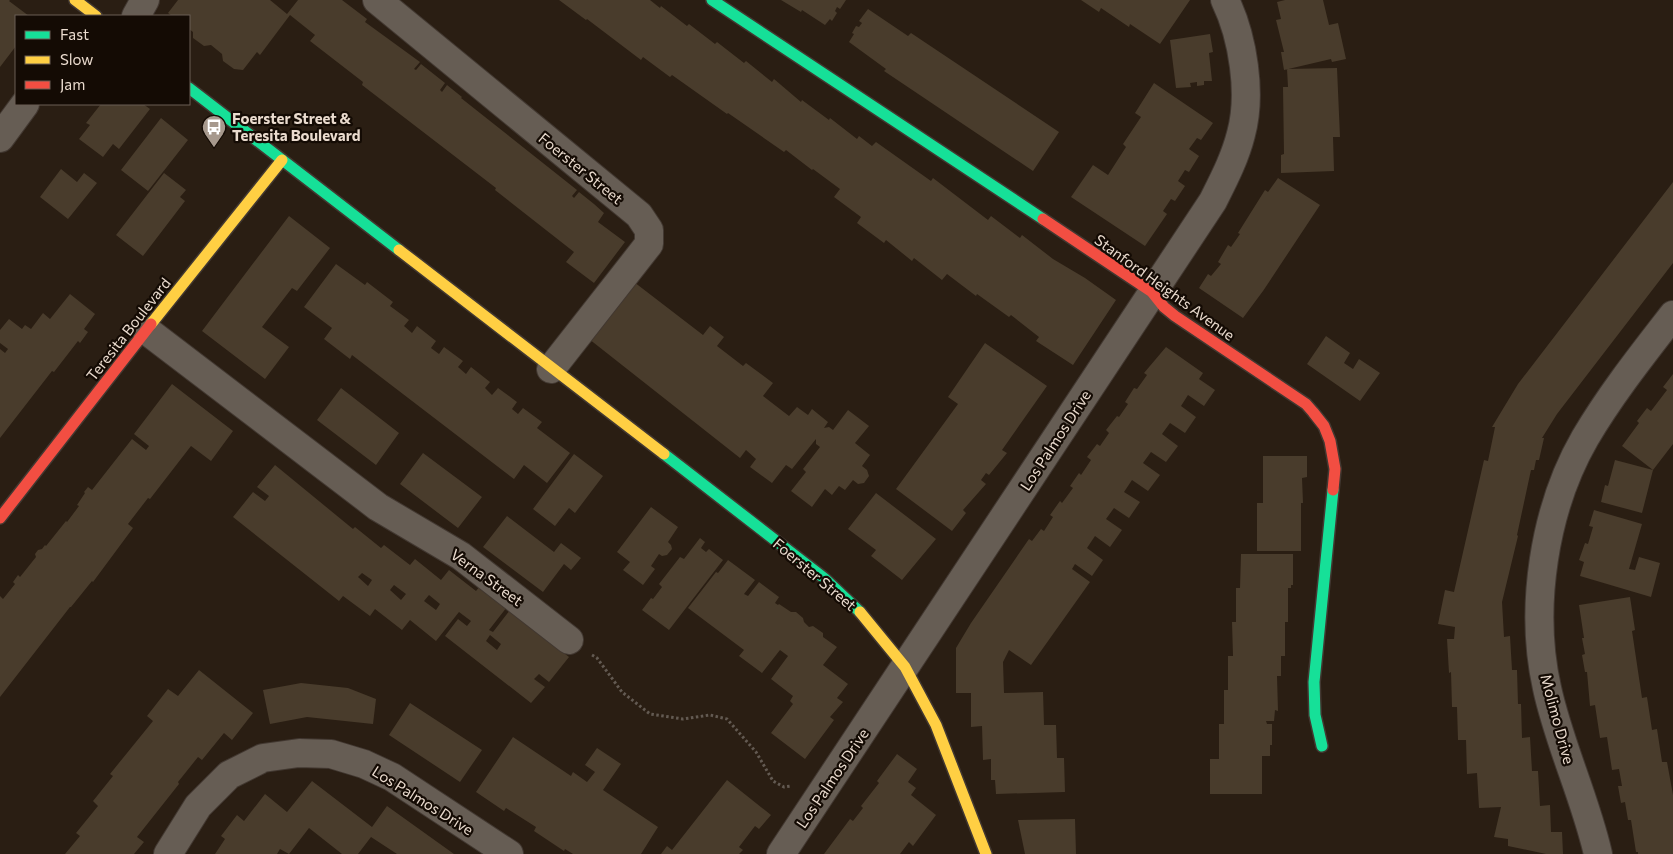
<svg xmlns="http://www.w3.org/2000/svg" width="1673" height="854" viewBox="0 0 1673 854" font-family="Commissioner,sans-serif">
<rect width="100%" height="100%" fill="#2a1e13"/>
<!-- building -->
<path fill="#493c2c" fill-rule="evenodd" d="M0,0H10L9,1L29,16H16V46L0,67Z
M178,0H270L287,14L298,0H342L367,19L365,22L420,62L414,69L416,70L421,64L445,83L440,90L442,92L447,85L462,97L461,98L577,190L572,196L574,198L579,192L594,204L604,213L598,222L625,242L594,283L566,262L574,252L495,190L496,188L362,85L363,82L310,41L315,35L290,15L260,55L257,52L243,70L234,69L223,61L222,54L211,45L204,46L193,38V32L189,29V16H172L168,13Z
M559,0H650L660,8L661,6L687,26L689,24L715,44L717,42L744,63L746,61L772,82L774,79L801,102L802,100L829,120L830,118L857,139L859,136L872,146L876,142L931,181L933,178L988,220L991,216L1020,238L1022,235L1053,259L1085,278L1116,300L1073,365L1036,341L1039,337L1011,315L1009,317L977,294L976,296L947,274L942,280L914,258L912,261L886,240L884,243L857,223L861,217L834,197L840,189L813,169L812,170L786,150L784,152L728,113L727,114L672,75L670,77L643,57L641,60L587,19L586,20Z
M781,0H846L840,9L837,7L835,11L837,13L832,21L830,19L825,25L802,10L801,12Z
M1081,0H1190L1160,44L1130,24L1129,27L1101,8L1099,12Z
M1285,0H1323L1329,25L1338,23L1346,59L1332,62L1331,59L1284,70L1281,52H1284L1276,20L1281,19L1277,2Z
M868,9L908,36L911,33L1059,132L1033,171L884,71L886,69L849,42L854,34L852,33L856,26L859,27L862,23L859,21Z
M1210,34L1213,52L1209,53L1212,81H1204V85L1197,86V82L1190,83L1191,87L1176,88L1170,40Z
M1337,68L1340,137H1333L1334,171L1281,173V155L1284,154L1283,87H1288L1287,69Z
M1154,83L1213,123L1201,140L1197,138L1189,149L1199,156L1189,172L1185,170L1178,181L1185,186L1175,201L1171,199L1163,211L1167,214L1145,246L1071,197L1093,165L1108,175L1126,147L1123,144L1141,117L1135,113Z
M101,104H143L150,109L119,149L113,144L103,157L79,139L90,125L86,123Z
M161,118L188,140L148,191L121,170Z
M61,169L77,182L84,173L97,183L68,219L40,197Z
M164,173L186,190L180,197L185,201L143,256L116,235Z
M1278,178L1320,205L1263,291L1243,318L1199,288L1208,274L1211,276L1221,264L1218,262L1228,245L1231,247L1240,234L1238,233L1265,190L1268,192Z
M1673,182V263L1557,414L1542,438H1544L1539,460H1536L1534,470H1531L1517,535L1518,536L1502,602L1504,637L1510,636L1512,670H1517L1518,704H1521L1522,738L1530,737L1532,771H1538L1540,806L1550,805L1551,832H1562L1563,854H1546L1508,846V839L1494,837L1501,807L1479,808L1477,773L1467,774L1466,740H1458L1457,707H1452L1451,672L1449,673L1447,639H1454L1455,627L1438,624L1445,590L1454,592L1484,460L1488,461L1495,427H1492L1518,384Z
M289,216L330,248L297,291L292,288L262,327L289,347L265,379L202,331Z
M336,264L365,285L367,282L393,302L390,306L409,320L404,326L412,333L417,326L436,341L431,348L439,354L444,347L463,361L458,367L466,374L471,367L490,382L485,388L492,395L498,388L517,402L512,409L518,414L523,408L542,422L537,428L570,453L547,483L524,465L514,479L352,355L350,359L324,339L332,328L304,307Z
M634,282L703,335L710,326L724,337L717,346L743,366L746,363L773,383L763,396L789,416L797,407L808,415L812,409L828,422L824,428L829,427L833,430L848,410L869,426L855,443L870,455L862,466L867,470L869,476L864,483L858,484L853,480L845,490L839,486L832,495L825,489L812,507L791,491L806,472L803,469L820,447L816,444V439L792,469L786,465L772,483L750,467L756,459L746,450L740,458L589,339Z
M70,294L95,314L84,329L88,332L80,343L78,341L54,372L52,371L0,438V349L5,353L8,349L0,343V330L9,319L22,329L25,325L31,329L43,313L50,319Z
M1326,336L1350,353L1344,363L1353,369L1359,359L1380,373L1360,401L1307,364Z
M985,343L1047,386L1002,450L1007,453L989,475L986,473L981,480L986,484L963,510L966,513L952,531L896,489L958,404L948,397Z
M1166,347L1203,373L1199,379L1215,390L1204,406L1188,395L1181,406L1196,417L1185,433L1170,423L1162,434L1178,446L1166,462L1151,452L1143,463L1160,475L1148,491L1132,480L1124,492L1140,502L1129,518L1114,508L1106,519L1122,530L1110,547L1095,536L1087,548L1103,560L1092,576L1075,564L1072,569L1090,582L1031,665L1009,650L1003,662L1004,693L1043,692L1044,725H1056L1057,758H1064L1065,792L996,794L995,780H991V759L983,760L982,726L971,727V693H956V648L971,623L1029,539L1032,541L1041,529L1044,531L1053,517L1050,515L1060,501L1062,503L1073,488L1070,486L1079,473L1081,475L1091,460L1087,457L1097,444L1100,446L1109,433L1106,430L1117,416L1119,417L1128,404L1125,402L1134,388L1137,389L1147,375L1144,373Z
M1673,374V444L1653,470L1622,446L1639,423L1637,421L1647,408L1651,411L1667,390L1663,387Z
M172,384L233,431L211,461L191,446L150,499L148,498L128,524L133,528L93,582L92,581L71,607H70L0,697V596L3,599L15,584L13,582L18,575L20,577L36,557L35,554L38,550L42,549L45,545L46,546L66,521L67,522L79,506L77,505L85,493L84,492L88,487L92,490L132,439L146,450L149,446L134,434Z
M341,388L399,433L376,465L317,420Z
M423,453L482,497L458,528L400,484Z
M574,454L603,476L575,513L569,508L555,526L533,509Z
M1263,456H1307V477L1302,478L1303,503H1301V551H1257V503H1263Z
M1615,460L1653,470L1642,513L1601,502L1605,485L1608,486Z
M275,465L353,529L355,527L381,548L384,545L410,565L415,559L441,580L449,570L476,591L480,586L507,607L489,630L493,632L510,610L569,657L549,682L539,674L534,679L545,687L531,703L445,636L458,619L467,626L471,621L459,612L436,641L410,620L402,630L375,609L370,616L343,596L339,601L233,517L253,492L265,501L269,496L257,487ZM362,573L372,580L368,586L358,577ZM394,585L406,594L401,600L390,590ZM429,595L440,604L436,610L424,601ZM490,635L501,644L497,650L486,641Z
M876,493L936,539L902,580L871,556L876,550L848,529Z
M651,507L678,527L668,542L671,545L672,549L667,555L662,556L659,554L651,566L655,569L643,585L623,570L630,562L617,552Z
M1594,510L1642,524L1629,569L1635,570L1639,557L1660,563L1651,597L1580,576L1584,562L1579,560L1585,543L1588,544L1593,527L1589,526Z
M507,516L554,552L561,543L581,558L571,570L564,564L543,592L483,547Z
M700,538L705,542L701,548L706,552L709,549L723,560L669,630L642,610L651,598L653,599L662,587L659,584L680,557L684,559Z
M1241,554H1293V585H1291V588H1288V622H1285V656H1281V676H1277L1278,711L1275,710L1274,721H1266L1267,724H1272V745H1270V756H1262V794H1210V759H1219V724H1224V690H1228V656H1233L1232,622H1236V588H1240Z
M728,560L755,580L744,594L748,596L759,582L779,597L775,603L778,605L779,604L791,612H796L803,618L804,622L809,627L813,626L823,633V637L837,647L823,665L848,684L837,698L843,702L830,717L834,720L805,759L771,733L793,704L790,701L793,696L771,679L788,656L780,650L762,673L739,656L744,650L688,608L716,572L718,573Z
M1630,597L1635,630L1632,631L1642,698L1647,697L1652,730L1657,729L1662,762H1667L1673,795V854H1638V852H1636L1631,820H1628L1625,802L1621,803L1618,786H1622L1619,769L1612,770L1607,737L1600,738L1595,705L1590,706L1587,672H1585L1582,655L1585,654L1582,638H1584L1579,605Z
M199,670L253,713L232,740L224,733L202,760L198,757L178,782L179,784L137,837L144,842L134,854H65L80,836L76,833L98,806L93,801L113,776L110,774L153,721L147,716L168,689L178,696Z
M301,683L348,688L376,699L373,724L307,717L270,724L263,690Z
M410,703L482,750L460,782L389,735Z
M513,737L571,776L573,772L587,782L595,772L585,765L597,748L621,764L603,790L658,827L641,854H573L565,849L564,851L534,831L536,827L506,808L504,811L476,792Z
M897,754L917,769L908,782L916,788L911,795L936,815L913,846L909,842L900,854H824L850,819L853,821L863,808L861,806L879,783L877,781Z
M727,780L771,815L759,829L755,826L739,847L743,850L739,854H661L667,846L672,850Z
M312,781L372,827L387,806L454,854H397L371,837L358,854H342L309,828L289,854L280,849L277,854H215L225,839L221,836L237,815L244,821L265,794L287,812Z
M1075,819L1076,854H1025L1018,820Z"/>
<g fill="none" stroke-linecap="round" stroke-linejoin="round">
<!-- street casing -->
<g stroke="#423831" stroke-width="30">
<path id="street" d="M377,0L639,215L649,230V244L551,369
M136,16L145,0
M0,138L25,104
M146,330L378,507L461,556L569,640
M168,854L198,806L229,775L263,758L299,753L331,754L364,764L392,777L509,854
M781,854L1213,201C1224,179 1235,158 1241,134C1252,94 1243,37 1225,0
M1598,854C1585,797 1559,744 1547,688C1529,608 1544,509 1585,438C1611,394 1642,355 1673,315"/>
</g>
<!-- fast casing -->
<g stroke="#423831" stroke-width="14">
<path id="fast" d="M712,0L1043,219
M189,88L399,250
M664,454L824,578L860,612
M1322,746L1315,715L1314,682L1333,490"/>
</g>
<!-- slow casing -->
<g stroke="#423831" stroke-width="14">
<path id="slow" d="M75,0L96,16
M399,250L664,454
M151,324L282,160
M860,612L905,667L936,725L986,854"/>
</g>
<!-- jam casing -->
<g stroke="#423831" stroke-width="14">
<path id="jam" d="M1043,219L1152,292L1164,307L1175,316L1306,404L1313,412L1324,426L1330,441L1335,469L1333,490
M0,518L151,324"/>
</g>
<!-- path -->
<path stroke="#635a52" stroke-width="3" stroke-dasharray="2.5 2.5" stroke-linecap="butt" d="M592,655L597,658L622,692L650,714L683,719L710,715L727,719L756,752L773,781L784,787L791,786"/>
<!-- street -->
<use href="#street" stroke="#665d54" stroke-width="28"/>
<!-- fast -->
<use href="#fast" stroke="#16e098" stroke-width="11"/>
<!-- slow -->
<use href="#slow" stroke="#ffcf43" stroke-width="11"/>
<!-- jam -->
<use href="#jam" stroke="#f24e42" stroke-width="11"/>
</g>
<!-- icons -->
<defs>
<g id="bus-pin" transform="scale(1.25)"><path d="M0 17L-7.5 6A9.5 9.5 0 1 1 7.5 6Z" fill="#a7998d" stroke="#140b04"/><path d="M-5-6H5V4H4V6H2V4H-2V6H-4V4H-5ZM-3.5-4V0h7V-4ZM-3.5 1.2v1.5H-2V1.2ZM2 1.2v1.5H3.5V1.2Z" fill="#fff"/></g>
</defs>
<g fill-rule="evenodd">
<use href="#bus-pin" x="214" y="127"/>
</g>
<g text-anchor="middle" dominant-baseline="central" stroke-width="4.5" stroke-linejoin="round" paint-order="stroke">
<!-- poi labels -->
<g font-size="15" font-weight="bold" fill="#eadbce" stroke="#140b04" text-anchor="start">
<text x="232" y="118">Foerster Street &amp;<tspan x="232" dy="17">Teresita Boulevard</tspan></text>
</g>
<!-- street labels -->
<g font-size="15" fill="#eadbce" stroke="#140b04">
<text transform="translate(581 168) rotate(39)">Foerster Street</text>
<text transform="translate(1165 287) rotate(36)">Stanford Heights Avenue</text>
<text transform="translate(128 329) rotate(-52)">Teresita Boulevard</text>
<text transform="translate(1055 440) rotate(-57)">Los Palmos Drive</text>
<text transform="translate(815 574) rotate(40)">Foerster Street</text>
<text transform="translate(487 577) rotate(36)">Verna Street</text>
<text transform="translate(1558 719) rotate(75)">Molimo Drive</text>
<text transform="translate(832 778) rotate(-56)">Los Palmos Drive</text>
<text transform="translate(423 800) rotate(32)">Los Palmos Drive</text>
</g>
</g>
<!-- legend -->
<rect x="15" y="15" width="175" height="90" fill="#140b04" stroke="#6a5e55"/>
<rect x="25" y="31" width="25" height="8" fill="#16e098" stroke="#6a5e55"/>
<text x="60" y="40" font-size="15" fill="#eadbce">Fast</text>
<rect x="25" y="56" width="25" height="8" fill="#ffcf43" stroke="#6a5e55"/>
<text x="60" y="65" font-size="15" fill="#eadbce">Slow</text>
<rect x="25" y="81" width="25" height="8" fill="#f24e42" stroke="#6a5e55"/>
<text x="60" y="90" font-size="15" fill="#eadbce">Jam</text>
</svg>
